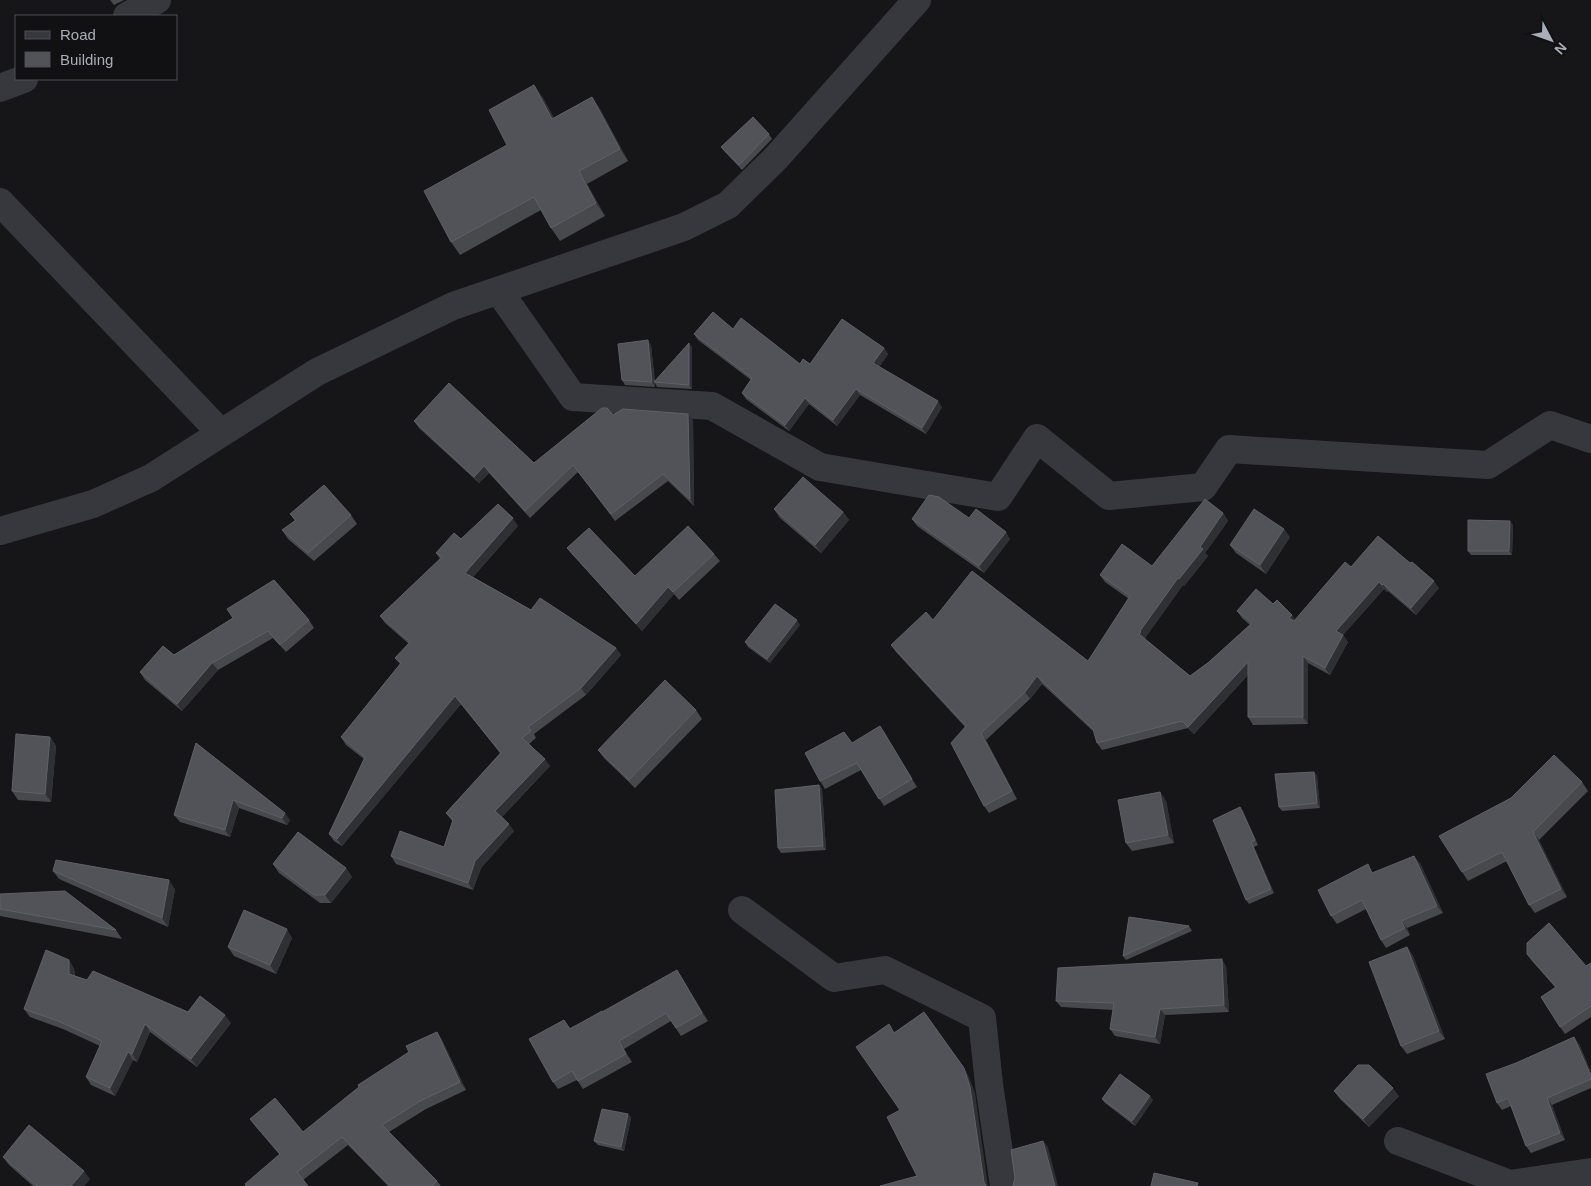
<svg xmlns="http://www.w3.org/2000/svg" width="1591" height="1186" viewBox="0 0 1591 1186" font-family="Helvetica,sans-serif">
<rect width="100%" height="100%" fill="#161618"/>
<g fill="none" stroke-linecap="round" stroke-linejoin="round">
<!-- street -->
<path stroke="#37383d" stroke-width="28" d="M127,16L157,0
M0,88L24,79
M0,202L221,433
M499,291L573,397L712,406L820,467L998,497L1037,438L1109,496L1203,487L1229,449L1488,465L1550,425L1591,439
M0,531L93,504L151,478L317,372L453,306L684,227L728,205L776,158L917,0
M742,910L834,978L885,970L982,1018L989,1084L1004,1186
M1398,1141L1515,1186
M1510,1184L1591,1172"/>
</g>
<!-- wall -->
<path fill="#47494d" d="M110,0H124L114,5Z
M534,85L543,98L554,118L592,97L600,109L628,161L587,184L605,216L560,241L551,228L541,210L460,255L451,242L507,145Z
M769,134L772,139L742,170L724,151L721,147Z
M733,329L800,364H810L884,348L888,354L879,367L942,407L926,434L860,395L837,426L809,404L789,431L746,399L742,393L751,380L698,340L694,334Z
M651,345L655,382L692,347V389L657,387L655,383V387L625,385L622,380Z
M613,415L693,420L694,506L668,481L615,521L578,472L530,518L489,473L479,483L419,428L414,421L534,463Z
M774,509L843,512L849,520L821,553L780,518Z
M1223,513L1228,521L1205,553L1208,556L1184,586L1183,585L1145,638V639L1190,676L1209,662L1250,625L1242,618L1237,611L1273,604L1295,620L1351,567L1439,588L1416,615L1388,591L1387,592L1384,589L1343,635L1348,642L1330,675L1308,663V724L1253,725L1248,717V675L1194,734L1188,728L1102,750L1097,743L1094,732L1042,684L1030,699L986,740L1017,799L989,813L984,806L965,727L896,652L891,645L933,620L1088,661L1129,599L1105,582L1100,575L1152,566Z
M290,514L351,515L357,524L314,561L288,539L282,530L295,521Z
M969,518L1010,539L984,573L917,526L912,519Z
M1513,525L1512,555H1471L1468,551Z
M518,526L473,577L531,610L616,648L621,655L586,695L534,734L536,738L529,744L550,766L502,817L514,831L481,868L473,890L396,864L391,856L444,847L453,822L446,813L500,753L461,704L342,846L334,841L329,834L364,759L346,745L341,737L400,664L395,658L409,644L385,623L380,616L440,559L436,553L461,539Z
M1290,537L1266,574L1236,553L1230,545Z
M567,548L635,576L714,554L720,561L679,600L674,594L642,631L573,555Z
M233,618L309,620L314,628L286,652L273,638L218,670L182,711L145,680L140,672L174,655Z
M800,625L770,663L748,647L745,642Z
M696,710L702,719L635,788L604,758L598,750Z
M880,726L917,787L884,806L861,770L825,789L820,781L852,743Z
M50,737L56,746L51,802L18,800L12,791Z
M196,743L290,820L287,825L239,808L230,837L180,822L174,815Z
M1314,772L1317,776L1320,808L1282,811L1279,807Z
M1582,782L1588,791L1539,840L1567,897L1535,913L1529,905L1507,861L1468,881L1462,872Z
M819,785L822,789L826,850L781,853L778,848Z
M1160,792L1166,801L1174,843L1132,851L1126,843Z
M1240,807L1243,811L1258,845L1254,847L1274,893L1249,904L1246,900Z
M1420,863L1443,913L1407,928L1410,935L1386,948L1381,940L1366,909L1337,924L1331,916L1374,873Z
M273,864L346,868L352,877L331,903H320L279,873Z
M53,871L175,889L168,927L59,879Z
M0,894L116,930L122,939L0,916Z
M1189,926L1192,931L1126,960L1123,956Z
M292,938L276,974L234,956L228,947Z
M1407,947L1413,956L1445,1039L1407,1054L1401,1046Z
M1527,954L1586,966L1591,963V1017L1565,1034L1560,1027L1555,987L1532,961Z
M1226,966L1229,1012L1165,1015L1160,1044L1115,1036L1110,1029L1113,1010L1061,1007L1056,1001Z
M74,968L75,976L87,980L188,1012L231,1023L197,1067L150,1032L137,1062L133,1060L115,1096L91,1085L86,1077L100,1046L63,1029L30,1017L24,1009Z
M682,978L708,1021L681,1036L671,1021L624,1049L632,1062L583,1089L577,1080L558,1089L553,1082L570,1028L602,1012Z
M437,1032L442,1040L466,1090L426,1109L389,1132L437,1181L441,1186H388L348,1145L303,1180L279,1154L256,1127L250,1119L303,1132L409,1052Z
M1579,1044L1591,1072V1088L1552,1105L1565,1140L1531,1153L1526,1146L1511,1106L1502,1110L1497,1103Z
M1334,1091L1399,1096L1369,1127L1340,1099Z
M1102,1099L1153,1100L1135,1126L1105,1103Z
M628,1114L631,1118L624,1151L598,1145L594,1141Z
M3,1157L90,1179L84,1186H33L9,1165Z"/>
<!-- shaded-wall -->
<path fill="#2f3033" d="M534,85L543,98L561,131L552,119Z
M592,97L600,109L628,161L620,149Z
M579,171L587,184L605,216L596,203Z
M648,340L651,345L655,387L652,382Z
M689,343L692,347V389L689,385Z
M884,348L888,354L878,369L873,363Z
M856,389L860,395L837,426L833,420Z
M805,398L809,404L789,431L785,425Z
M938,401L942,407L926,434L922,428Z
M688,414L693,420L694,506L690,499Z
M484,466L489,473L479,483L474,477Z
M843,512L849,520L821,553L815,545Z
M1223,513L1228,521L1205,553L1208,556L1184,586L1179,579L1200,547Z
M513,518L518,526L470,580L465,573Z
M1510,521L1513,525L1512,555L1509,551Z
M1284,529L1290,537L1266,574L1260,565Z
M1006,532L1010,539L984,573L979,566Z
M1178,578L1183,585L1145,638L1146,639L1144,641L1139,634L1140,631Z
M1434,581L1439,588L1416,615L1411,608Z
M1379,582L1384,589L1343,635L1348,642L1330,675L1325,668L1336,631Z
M1383,584L1388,591L1387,592L1382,585Z
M668,587L674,594L642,631L636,624Z
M1292,615L1297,622L1294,625L1289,618Z
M797,620L800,625L770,663L767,659Z
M616,648L621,655L586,695L581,688Z
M1303,656L1308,663V724L1303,717Z
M1248,662L1253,669L1194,734L1188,727Z
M212,663L218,670L182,711L177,704Z
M1037,676L1042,684L1030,699L1025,692Z
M455,696L461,704L342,846L337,839Z
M880,726L885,733L917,787L912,779Z
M981,733L986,740L1017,799L1012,791Z
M50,737L56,746L51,802L45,794Z
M545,759L550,766L500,819L495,811Z
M1314,772L1317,776L1320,808L1317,803Z
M819,785L822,789L826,850L823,846Z
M1160,792L1166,801L1174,843L1168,835Z
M233,800L239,808L230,837L225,830Z
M1240,807L1243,811L1258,845L1255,840Z
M285,813L290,820L287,825L282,818Z
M509,824L514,831L481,868L473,890L468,883L475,861Z
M1533,832L1539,840L1567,897L1561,889Z
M1251,842L1254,847L1274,893L1271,889Z
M1414,856L1420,863L1443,913L1437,906Z
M346,868L352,877L331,903L325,895Z
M169,880L175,889L168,927L162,918Z
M1401,921L1407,928L1410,935L1405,928Z
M287,929L292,938L276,974L270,965Z
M1407,947L1413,956L1445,1039L1439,1031Z
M1222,959L1226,966L1229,1012L1224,1005Z
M69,960L74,968L75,982L69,974Z
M677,970L682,978L708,1021L702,1013Z
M1160,1009L1165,1015L1160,1044L1155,1037Z
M225,1015L231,1023L197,1067L191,1059Z
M145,1024L150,1032L137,1062L132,1054Z
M437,1032L442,1040L466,1090L460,1082Z
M1574,1037L1579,1044L1591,1072V1076Z
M619,1041L624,1049L632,1062L626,1054Z
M128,1052L133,1060L115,1096L110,1088Z
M964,1068L968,1075L975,1093L988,1186H986L984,1182Z
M1393,1088L1399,1096L1369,1127L1363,1119Z
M1150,1096L1153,1100L1135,1126L1132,1121Z
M1547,1098L1552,1105L1565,1140L1560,1133Z
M628,1114L631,1118L624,1151L621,1147Z
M1043,1141L1048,1147L1058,1186H1055Z
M84,1171L90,1179L84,1186H71Z"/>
<!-- building -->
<path fill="#525359" stroke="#5f6168" d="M534,85L552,119L592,97L620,149L579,171L596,203L551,228L534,197L451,242L424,191L507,145L489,110Z
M753,117L769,134L739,165L721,147Z
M713,312L733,329L741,318L800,364L803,359L810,364L842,319L884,348L873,363L938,401L922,428L856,389L833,420L805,398L785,425L742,393L752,378L694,334Z
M648,340L652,382L622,380L618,344Z
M689,343V385L654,382Z
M449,383L534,463L602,408H607L613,415L623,409L688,414L690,499L663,474L611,514L573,465L525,511L484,466L474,477L414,421Z
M803,477L843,512L815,545L774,509Z
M324,485L351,515L308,553L282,530L296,520L290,514Z
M929,495L939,497L969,518L976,509L1006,532L979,566L912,519Z
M1205,499L1223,513L1200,547L1203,549L1179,579L1178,578L1140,631L1141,632L1139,634L1190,676L1209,662L1252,623L1237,611L1256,589L1273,604L1277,600L1292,615L1289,618L1294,621L1345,562L1351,567L1378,536L1410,563L1412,562L1434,581L1411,608L1383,584L1382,585L1379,582L1336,631L1343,635L1325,668L1303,656V717H1248V662L1188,727L1182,721L1097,743L1093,729L1037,676L1025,692L981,733L1012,791L984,806L951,743L966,726L891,645L926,612L933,620L972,571L1088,661L1130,596L1100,575L1122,544L1152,566Z
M498,504L513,518L465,573L531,610L540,598L616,648L581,688L528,727L531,731L522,738L545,759L495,811L509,824L475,861L468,883L391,856L400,831L444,847L453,820L446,813L501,753L455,696L337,839L329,834L365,757L341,737L401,663L395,658L410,642L380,616L442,557L436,553L454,533L461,539Z
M1254,509L1284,529L1260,565L1230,545Z
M1468,520L1510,521L1509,551H1468Z
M688,526L714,554L673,592L668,587L636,624L567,548L589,528L635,576Z
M274,580L309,620L280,645L268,631L212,663L177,704L140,672L163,646L174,655L233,618L227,609Z
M775,604L797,620L767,659L745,642Z
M665,680L696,710L629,780L598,750Z
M880,726L912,779L879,799L857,763L820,781L805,753L844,732L852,743Z
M16,734L50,737L45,794L12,791Z
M196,743L285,813L282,818L233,800L225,830L174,815Z
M1554,755L1582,782L1533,832L1561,889L1529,905L1502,852L1462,872L1439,836L1511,798Z
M1314,772L1317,803L1279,807L1275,774Z
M819,785L823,846L778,848L775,790Z
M1160,792L1168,835L1126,843L1118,800Z
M1240,807L1255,840L1251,842L1271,889L1246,900L1213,820Z
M298,832L346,868L325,895H314L273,864Z
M1414,856L1437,906L1401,921L1405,928L1381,940L1362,900L1331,916L1318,890L1368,864L1372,873Z
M56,860L169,880L162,918L53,871Z
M65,891L116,930L0,909V894Z
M244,910L287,929L270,965L228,947Z
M1129,917L1189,926L1123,956Z
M1549,923L1586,966L1591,963V1006L1560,1027L1541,997L1556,987L1527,954V943Z
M1407,947L1439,1031L1401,1046L1369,962Z
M46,950L69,960V974L87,980L93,971L188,1012L200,996L225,1015L191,1059L145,1024L132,1054L128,1052L110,1088L86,1077L102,1041L58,1021L24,1009Z
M1222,959L1224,1005L1160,1009L1155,1037L1110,1029L1114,1003L1056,1001L1058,968Z
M677,970L702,1013L676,1028L666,1013L619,1041L626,1054L578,1081L572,1071L553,1082L529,1039L564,1020L570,1029L602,1011V1012Z
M924,1012L964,1068L970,1087L984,1182L986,1186H880L917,1176L887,1117L900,1110L856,1047L889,1024L894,1033Z
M437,1032L460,1082L420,1101L382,1125L437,1181L432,1186H390L342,1137L297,1172L308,1186H246L245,1184L280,1154L250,1119L275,1098L303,1132L359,1087L358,1085L409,1052L406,1046Z
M1574,1037L1591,1076V1079L1547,1098L1560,1133L1526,1146L1508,1098L1497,1103L1486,1074L1516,1063Z
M1358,1065H1369L1393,1088L1363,1119L1334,1091Z
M1120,1074L1150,1096L1132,1121L1102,1099Z
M602,1109L628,1114L621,1147L594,1141Z
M29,1125L84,1171L71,1186H37L3,1157Z
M1043,1141L1055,1186H1013L1015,1178L1011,1150Z
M1154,1173L1198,1183L1197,1186H1151Z"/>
<!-- legend -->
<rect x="15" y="15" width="162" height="65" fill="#111113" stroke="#4d4f55"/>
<rect x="25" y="31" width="25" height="8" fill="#37383d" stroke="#4d4f55"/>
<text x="60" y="40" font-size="15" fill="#a8adb8">Road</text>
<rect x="25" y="52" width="25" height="15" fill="#525359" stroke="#4d4f55"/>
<text x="60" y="65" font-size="15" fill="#a8adb8">Building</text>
<!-- north arrow -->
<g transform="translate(1551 40) rotate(131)" stroke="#111113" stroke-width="4" paint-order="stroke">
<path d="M0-4L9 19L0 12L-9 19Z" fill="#a8adb8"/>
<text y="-8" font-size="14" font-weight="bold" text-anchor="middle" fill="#a8adb8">N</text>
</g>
</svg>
